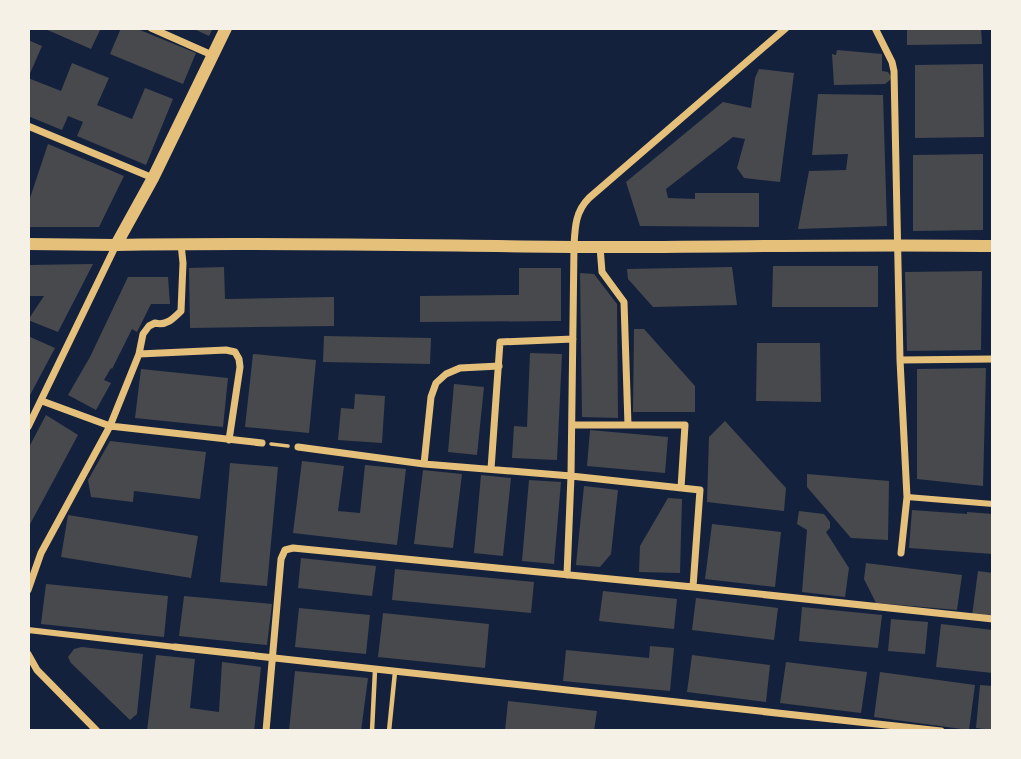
<svg xmlns="http://www.w3.org/2000/svg" width="1021" height="759" viewBox="0 0 1021 759" font-family="Commissioner,sans-serif">
<rect width="100%" height="100%" fill="#14213d"/>
<!-- building -->
<path fill="#48494c" d="M43,28H101L91,49Z
M121,28H135L196,53L183,84L110,54Z
M192,28H213L209,36Z
M907,28H981L982,44L907,45Z
M28,40L42,46L28,78L61,91L72,63L109,78L97,105L132,119L145,88L173,99L146,165L77,136L83,122L68,116L62,130L28,116Z
M837,50L882,54V71L888,72L891,77L890,80L885,84L834,85L832,54L836,55Z
M983,64L984,137L915,138V65Z
M759,69L794,73L780,182L744,178L737,168L745,139L733,137L666,189L668,198L695,199V193H759V227L640,226L626,182L723,102L751,108L755,78Z
M818,94L883,95L887,226L798,229L809,171L846,170L848,154L812,155Z
M48,144L124,176L99,227H28V204Z
M983,154V230L913,231V155Z
M93,264L58,332L28,320L44,296H28V265Z
M773,266H878V307H772Z
M224,267L225,299L334,297V326L190,328L189,268Z
M732,267L737,305L653,307L628,279L627,269Z
M519,268H561V321L420,322V296L519,295Z
M982,271L981,350L907,351L905,272Z
M580,273L594,274L617,304L618,418L582,417Z
M128,277H168L170,304H151L137,332L132,329L112,369L111,368L104,380L111,383L96,410L68,395L90,357Z
M634,329H644L695,386V412H633Z
M28,336L55,348L28,399Z
M324,336L431,338L430,364L323,362Z
M757,343H820L821,402L756,401Z
M530,353L562,354L557,460L512,458L514,426L527,427Z
M253,354L316,360L309,433L245,427Z
M986,368L983,486L917,479V369Z
M141,369L228,378L223,427L135,418Z
M454,384L484,387L477,455L448,452Z
M355,394L385,396L382,443L338,440L341,408L354,409Z
M46,415L78,435L28,528V449Z
M725,421L786,488L784,511L707,502L709,437Z
M590,430L668,437L665,473L587,466Z
M110,441L206,452L200,499L134,491L133,502L91,497L88,480Z
M302,461L344,466L338,511L360,513L365,465L406,469L397,545L293,533Z
M230,463L278,467L267,586L220,582Z
M423,470L462,474L453,548L414,544Z
M807,474L889,481L888,540L851,538L807,487Z
M481,475L511,478L503,556L474,553Z
M529,480L561,482L554,564L522,561Z
M584,486L618,490L611,554L600,567L576,565Z
M668,498L682,499L680,573L639,572L640,546Z
M912,510L967,514V512L993,514V554L909,548Z
M799,511L824,514L830,522V528L826,532L849,568L845,597L802,592L807,530L797,524Z
M68,515L198,536L191,578L61,557Z
M712,524L781,532L775,587L705,579Z
M301,558L376,566L372,596L298,588Z
M866,563L962,575L957,610L876,603L864,579Z
M395,569L534,582L531,613L392,600Z
M978,571L993,573V618L972,616Z
M46,584L168,596L164,637L41,624Z
M603,591L677,599L674,629L599,621Z
M184,596L272,604L267,645L179,636Z
M696,598L778,608L774,640L692,630Z
M802,607L882,615L878,648L799,641Z
M299,608L370,615L366,654L295,647Z
M383,613L489,624L485,668L378,657Z
M891,619L928,622L925,654L888,651Z
M941,624L993,630V673L936,667Z
M650,646L674,648L670,691L563,681L566,650L649,658Z
M82,647L143,654L137,714L130,720L71,663L68,657L74,649Z
M156,655L195,659L190,708L219,712L222,662L261,667L254,731H147Z
M692,655L770,665L766,702L687,692Z
M786,662L867,672L861,713L780,703Z
M295,671L368,678L361,731H289Z
M880,672L975,685L969,730L874,717Z
M980,685L993,686V730L976,728Z
M508,701L597,711L594,731H505Z"/>
<g fill="none" stroke-linecap="round" stroke-linejoin="round">
<!-- path -->
<path stroke="#e5c07b" stroke-width="3.5" d="M271,444L288,446"/>
<!-- service -->
<path stroke="#e5c07b" stroke-width="4.5" d="M372,731L375,670
M389,731L395,672"/>
<!-- pedestrian -->
<path stroke="#e5c07b" stroke-width="6" d="M907,497L993,504
M28,630L175,647"/>
<!-- minor -->
<path stroke="#e5c07b" stroke-width="7" d="M151,28L212,55
M875,28L892,62L894,71L900,360L907,497L901,553
M28,126L153,178
M600,247L602,272L624,302L628,425
M139,354L226,350L235,352L239,359L240,367L229,440
M900,360L993,359
M42,401L110,426L262,443
M572,425H685L681,488
M28,427L116,245
M298,447L424,464L571,476L700,490L693,587
M424,464L431,397L436,383L446,374L460,368L499,366
M491,469L500,342L573,339
M567,575L571,476L574,246C575,228 575,212 589,198L786,28
M28,590L41,553L110,426L139,354L143,334L149,326L155,323C166,326 173,319 181,311L183,263L181,244
M175,647L941,731
M28,654L37,670L97,731
M266,731L281,559L285,550L293,548L693,587L993,619"/>
<!-- tertiary -->
<path stroke="#e5c07b" stroke-width="12" d="M116,245C278,242 440,246 602,247C732,247 863,244 993,246"/>
<!-- secondary -->
<path stroke="#e5c07b" stroke-width="12" d="M28,244L116,245L153,178L226,28"/>
</g>
<!-- border -->
<rect width="1021" height="759" fill="none" stroke="#f6f1e7" stroke-width="60"/>
</svg>
